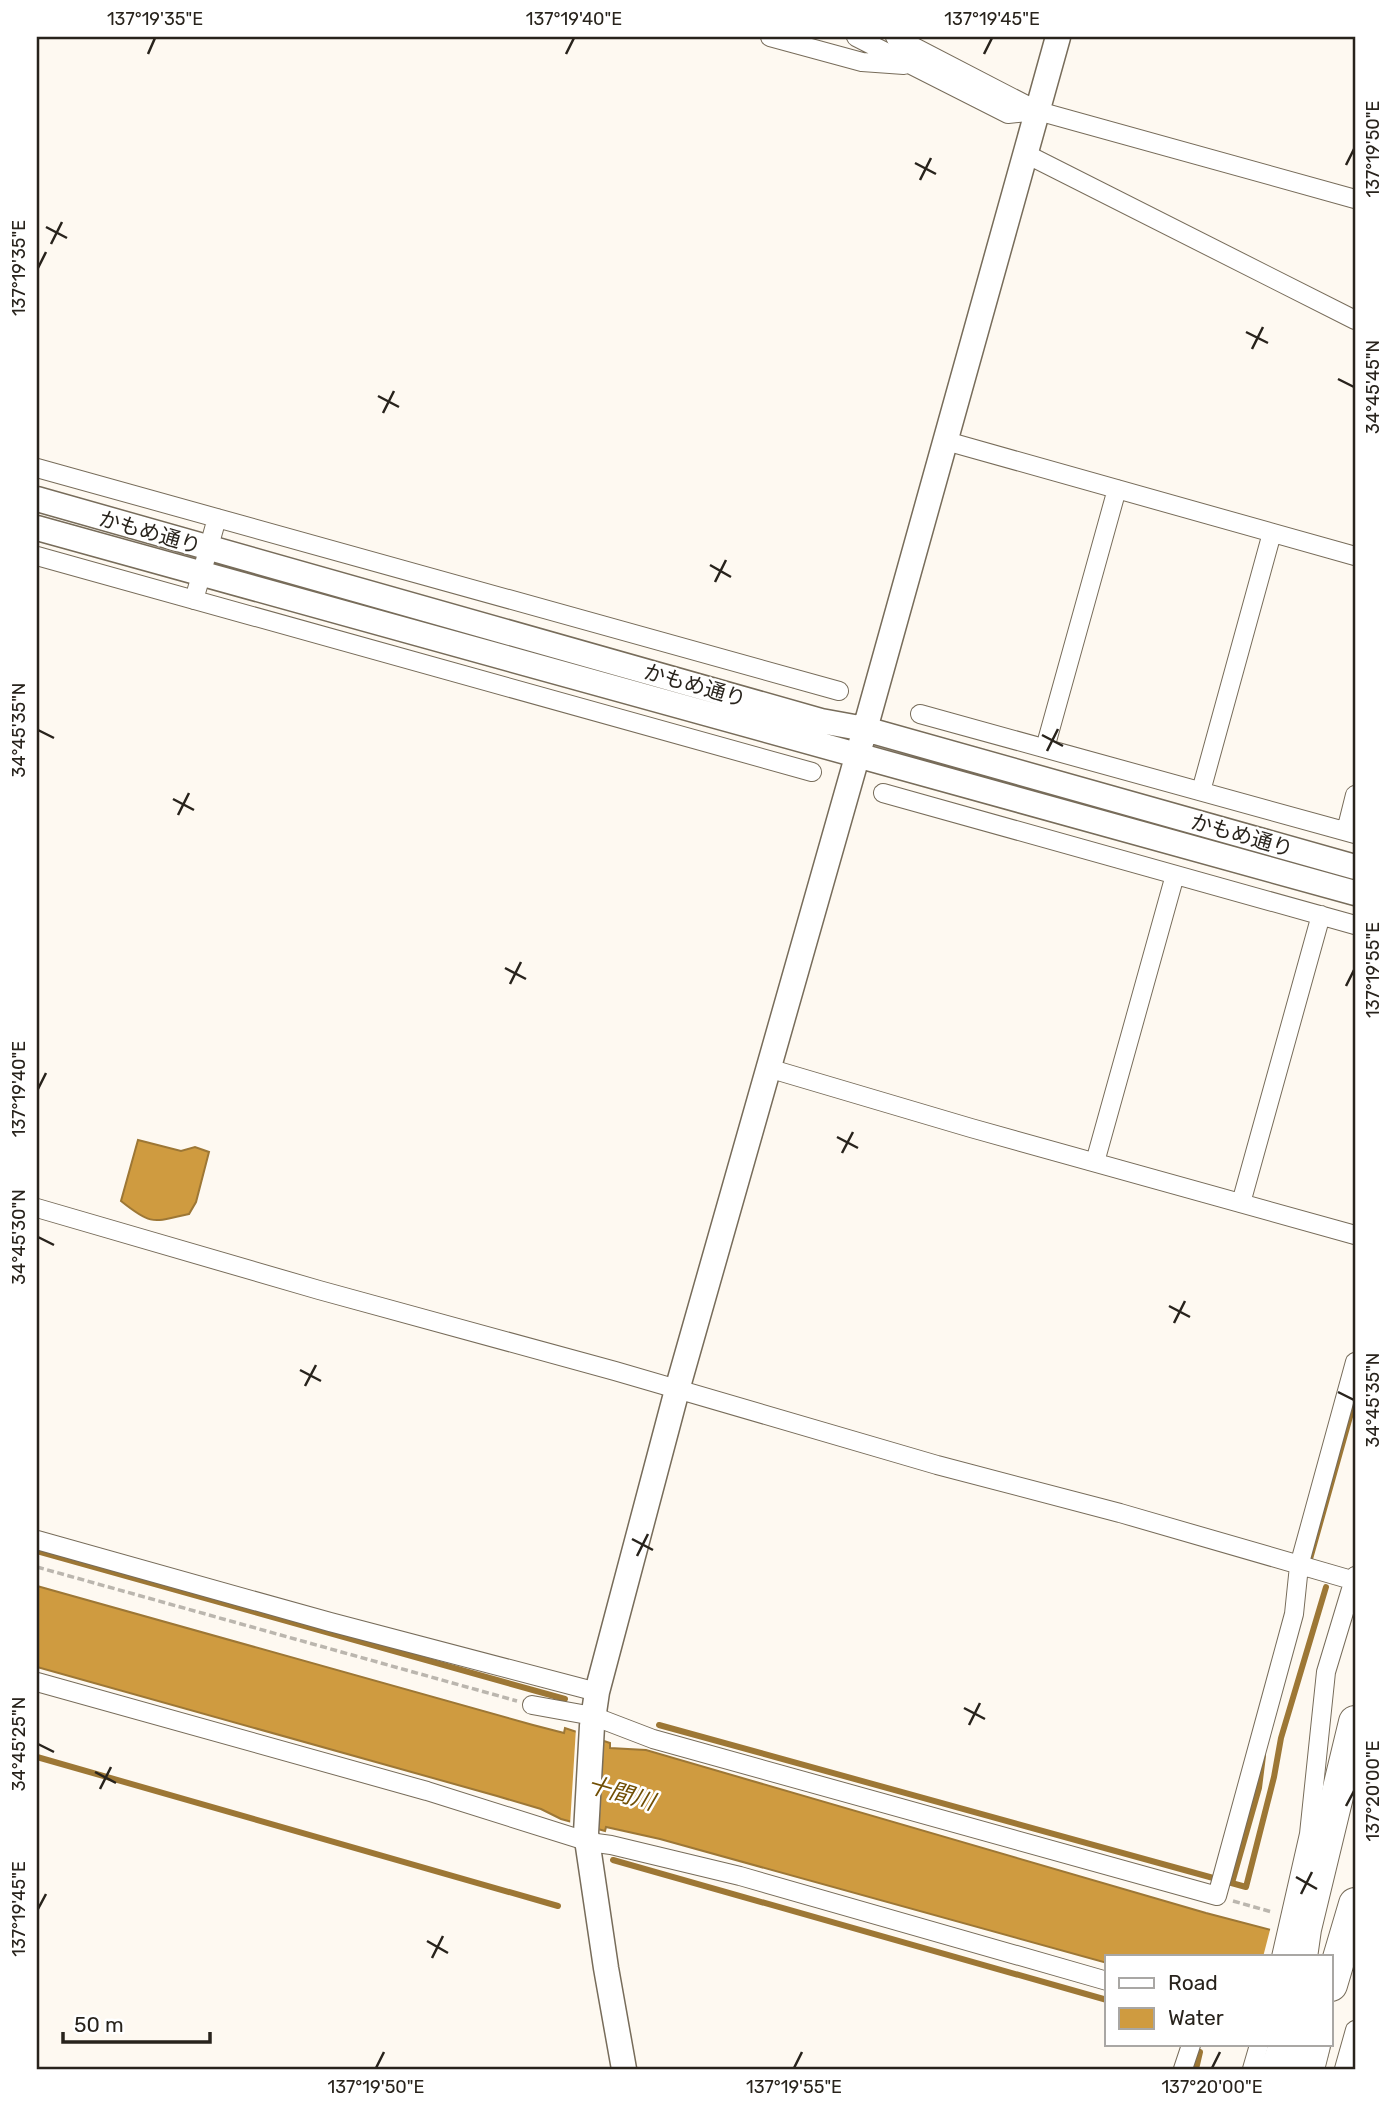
<svg xmlns="http://www.w3.org/2000/svg" width="1392" height="2106" viewBox="0 0 1392 2106" font-family="Rubik,'Noto Sans JP',sans-serif">
<rect width="100%" height="100%" fill="#fef9f1"/>
<!-- water -->
<path fill="#cf9b40" stroke="#9d7735" stroke-width="2" d="M138,1140L181,1151L195,1147L209,1152L196,1202L189,1214C153,1222 152,1226 121,1201Z
M37,1586L533,1725L564,1733L565,1728L610,1743V1748L646,1750L1206,1913L1355,1952L1331,1957H1107V1963L660,1839L606,1827L605,1831L561,1819L541,1809L497,1796L37,1667Z"/>
<!-- pier -->
<path fill="#fef9f1" d="M576,1728L604,1737L599,1833L570,1825Z
M1271,1926L1355,1948V2041L1331,2033V1957H1263Z"/>
<g fill="none" stroke-linecap="round" stroke-linejoin="round">
<!-- stream -->
<path stroke="#9d7735" stroke-width="6" d="M37,1551L565,1699
M1310,1559L1355,1399
M659,1725L1246,1887L1274,1777L1281,1738L1326,1587
M37,1757L558,1906
M613,1860L1107,2000
M1232,1883L1259,1788L1263,1756
M1196,2069L1200,2052"/>
<!-- street-tunnel -->
<path stroke="#d3cec6" stroke-width="18" stroke-dasharray="18 9" stroke-linecap="butt" d="M1313,2045L1355,2056"/>
<!-- street casing -->
<g stroke="#776c5a" stroke-width="20">
<path id="street" d="M770,37L862,62L904,65
M856,37L1008,114L1038,111
M895,37L1038,111L1355,199
M1026,154L1355,320
M946,441L1355,556
M37,468L839,691
M37,556L812,772
M194,600L217,518
M920,714L1355,834
M1045,748L1117,489
M1201,791L1272,533
M883,793L1355,925
M1346,831L1355,795
M768,1068L971,1128L1355,1235
M1095,1162L1175,875
M1241,1203L1321,915
M37,1208L319,1290L615,1371L937,1465L1120,1513L1355,1581
M37,1540L330,1622L597,1692
M37,1682L427,1791L589,1842L611,1845L740,1876L1107,1981
M532,1705L593,1716L653,1739L1217,1896L1294,1614L1299,1566L1355,1362
M1281,1957L1309,1834L1326,1672L1355,1576
M1183,2069L1191,2045
M1252,2069L1259,2045
M1344,2069L1355,2030"/>
</g>
<!-- secondary casing -->
<g stroke="#776c5a" stroke-width="27">
<path id="secondary" d="M37,499L821,721L865,729L1355,867
M37,528L1355,893
M624,2069L606,1968L586,1833L592,1726L597,1692L677,1390L865,729L1058,37"/>
</g>
<!-- highway casing -->
<g stroke="#776c5a" stroke-width="34">
<path id="highway" d="M1301,1957L1305,1929L1355,1722
M1331,1985L1355,1904
M1277,2069L1285,2045
M1308,2069L1314,2045"/>
</g>
<!-- path -->
<path stroke="#bbb6ae" stroke-width="3.5" stroke-dasharray="7 3.5" stroke-linecap="butt" d="M37,1567L517,1701
M1233,1901L1272,1912"/>
<!-- street -->
<use href="#street" stroke="#fff" stroke-width="18"/>
<!-- secondary -->
<use href="#secondary" stroke="#fff" stroke-width="24"/>
<!-- highway -->
<use href="#highway" stroke="#fff" stroke-width="32"/>
</g>
<!-- ticks -->
<path fill="none" stroke="#28231c" stroke-width="2.5" d="M148,54L155,38M566,54L574,38M984,54L992,38M915,163L936,174M1346,165L1354,149M920,180L931,158M46,227L67,238M51,244L62,222M38,268L46,252M1246,332L1268,343M1252,349L1263,327M1338,379L1354,387M378,396L399,407M383,413L394,391M710,565L731,577M715,582L726,560M38,730L54,738M1042,735L1063,746M1047,751L1058,729M173,799L194,810M178,815L189,793M505,968L526,979M510,984L521,962M1346,986L1354,970M38,1089L46,1073M837,1137L858,1148M842,1153L853,1132M38,1237L54,1245M1169,1306L1190,1317M1174,1323L1185,1301M300,1370L321,1381M305,1386L316,1365M1338,1392L1354,1400M632,1539L653,1550M637,1556L648,1534M964,1708L985,1719M969,1725L980,1703M38,1744L54,1752M95,1772L116,1783M100,1789L111,1767M1346,1806L1354,1791M1296,1877L1317,1889M1301,1894L1312,1872M38,1909L46,1894M427,1941L448,1953M432,1958L443,1936M376,2068L384,2052M794,2068L802,2052M1212,2068L1220,2052"/>
<g text-anchor="middle" dominant-baseline="central" stroke-width="5" stroke-linejoin="round" paint-order="stroke">
<!-- street labels -->
<g font-size="21" fill="#28231c" stroke="#fff">
<text transform="translate(150 532) rotate(16)">かもめ通り</text>
<text transform="translate(695 685) rotate(16)">かもめ通り</text>
<text transform="translate(1242 835) rotate(16)">かもめ通り</text>
</g>
<!-- water labels -->
<g font-size="23" font-style="italic" fill="#704e03" stroke="#fff">
<text transform="translate(621 1793) rotate(16)">十間川</text>
</g>
</g>
<!-- border -->
<rect width="1392" height="2106" fill="none" stroke="#ffffff" stroke-width="77"/>
<!-- legend -->
<rect x="1105" y="1955" width="228" height="91" fill="#ffffff" stroke="#a9a7a4" stroke-width="2"/>
<rect x="1119" y="1978" width="35" height="10" fill="#ffffff" stroke="#a9a7a4" stroke-width="2"/>
<text x="1168" y="1990" font-size="21" fill="#28231c">Road</text>
<rect x="1119" y="2008" width="35" height="21" fill="#cf9b40" stroke="#a9a7a4" stroke-width="2"/>
<text x="1168" y="2025" font-size="21" fill="#28231c">Water</text>
<!-- scale -->
<path d="M63 2032v10h147v-10" fill="none" stroke="#28231c" stroke-width="3.5"/>
<text x="74" y="2032" font-size="21" fill="#28231c" stroke="#ffffff" stroke-width="5" paint-order="stroke">50 m</text>
<rect x="38" y="38" width="1316" height="2030" fill="none" stroke="#28231c" stroke-width="2.5"/>
<g font-size="18" text-anchor="middle" fill="#28231c">
<text x="155" y="25">137°19'35"E</text>
<text x="574" y="25">137°19'40"E</text>
<text x="992" y="25">137°19'45"E</text>
<text transform="translate(1373 149) rotate(-90)" y="6">137°19'50"E</text>
<text transform="translate(19 268) rotate(-90)" y="6">137°19'35"E</text>
<text transform="translate(1373 387) rotate(-90)" y="6">34°45'45"N</text>
<text transform="translate(19 730) rotate(-90)" y="6">34°45'35"N</text>
<text transform="translate(1373 970) rotate(-90)" y="6">137°19'55"E</text>
<text transform="translate(19 1089) rotate(-90)" y="6">137°19'40"E</text>
<text transform="translate(19 1237) rotate(-90)" y="6">34°45'30"N</text>
<text transform="translate(1373 1400) rotate(-90)" y="6">34°45'35"N</text>
<text transform="translate(19 1744) rotate(-90)" y="6">34°45'25"N</text>
<text transform="translate(1373 1791) rotate(-90)" y="6">137°20'00"E</text>
<text transform="translate(19 1909) rotate(-90)" y="6">137°19'45"E</text>
<text x="376" y="2093">137°19'50"E</text>
<text x="794" y="2093">137°19'55"E</text>
<text x="1212" y="2093">137°20'00"E</text>
</g>
</svg>
